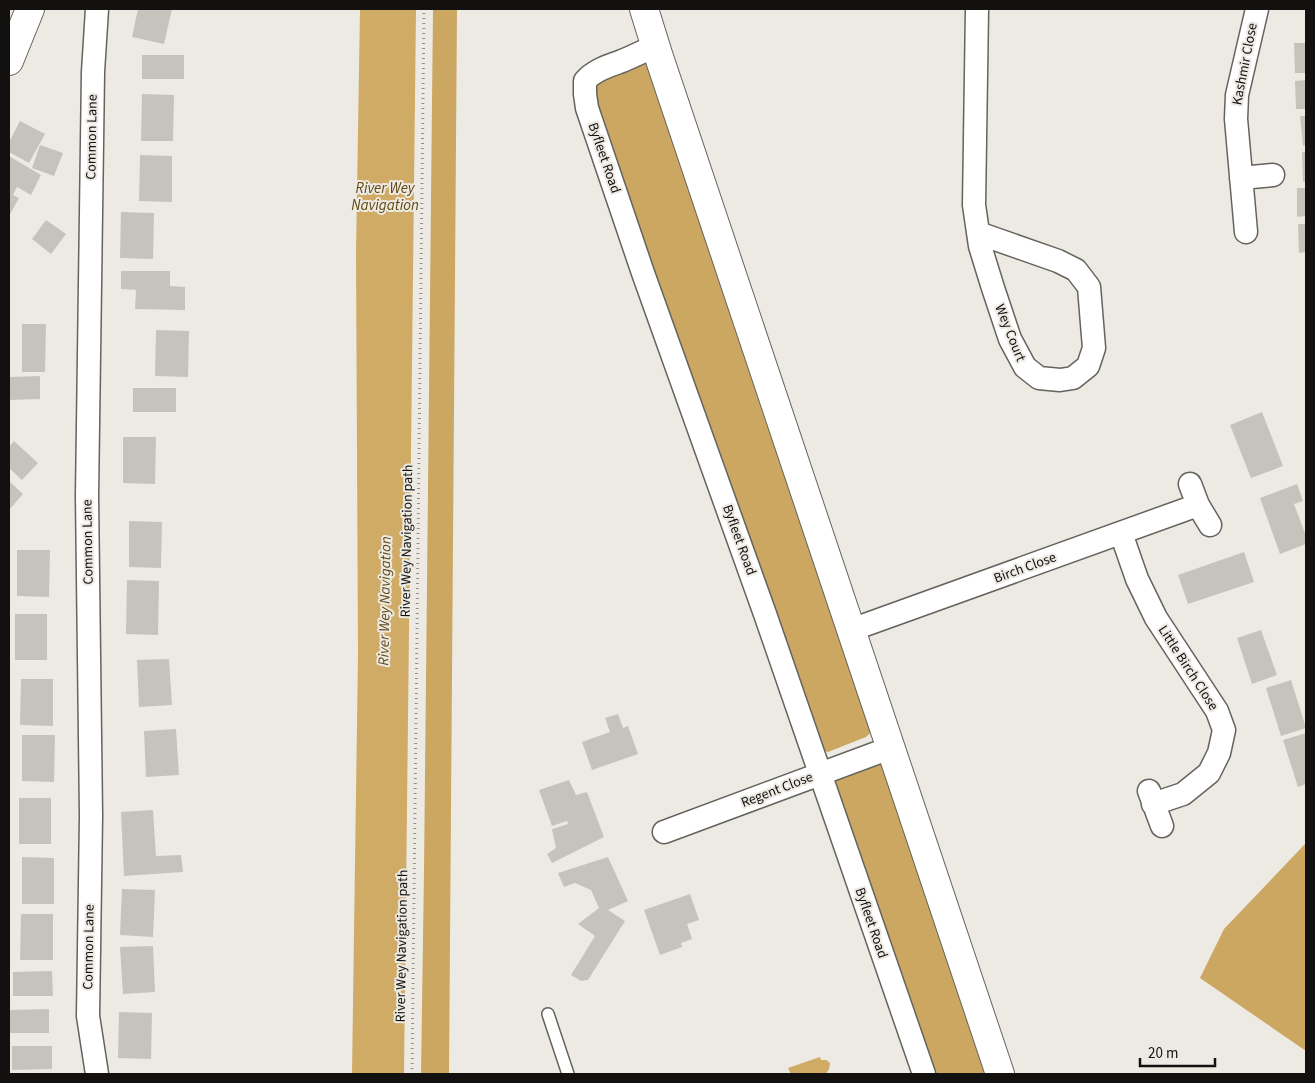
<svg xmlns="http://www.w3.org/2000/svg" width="1315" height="1083" viewBox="0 0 1315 1083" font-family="'Source Sans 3',sans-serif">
<rect width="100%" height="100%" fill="#edeae4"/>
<!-- forest -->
<path fill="#cba761" d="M433,9H457L449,1074H421L424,871Z
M658,54L882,722L866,737L828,752L820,750L597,118L593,84Z
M893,756L1000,1074H924L823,783Z
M1306,843V1051L1200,978L1224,929Z"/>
<!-- water -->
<path fill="#cfab66" d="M360,9H416L404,1074H352L358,654L356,252Z
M820,1057L821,1060H826L830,1063L829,1069L826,1074H791L788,1068Z"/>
<!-- building -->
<path fill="#c6c3bd" d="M138,9H172L164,44L132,37Z
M1294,43H1306V73H1295Z
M142,55H184V79H142Z
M1306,80V109H1296L1295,81Z
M142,94L174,95L173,141H141Z
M1300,116H1306V145L1303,146Z
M20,121L45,134L29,163L9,152V142Z
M40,145L63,153L54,176L32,168Z
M1302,152H1306V182H1303Z
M140,155L172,156V202L139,201Z
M9,156L41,175L31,195L17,187L13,195L19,198L9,216Z
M1297,188H1306V216L1297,217Z
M121,212L154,213L153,259L120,258Z
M46,220L66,234L51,254L32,239Z
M1298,224H1306V252L1299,253Z
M121,271H170V286L185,287V310L135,309L136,290L121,289Z
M22,324H46L45,372H22Z
M156,330L189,331L188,377L155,376Z
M40,376V399L9,400V377Z
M133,388H176V412H133Z
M1262,412L1283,466L1251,478L1230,425Z
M123,437H156L155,484L123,483Z
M14,441L38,463L22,480L9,468V447Z
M9,481L23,494L9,510Z
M1297,484L1303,501L1294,504L1306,536V544L1280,554L1260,498Z
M129,521L162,522L161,568L129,567Z
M17,550H50L49,597L17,596Z
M1244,552L1254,582L1188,604L1178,575Z
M127,580L159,581L158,635L126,634Z
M15,614H47V660H15Z
M1261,630L1277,675L1252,684L1237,638Z
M169,659L172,705L139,707L137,660Z
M21,679H53V726L20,725Z
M1291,680L1306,728L1281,736L1266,688Z
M618,714L623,728L628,726L638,754L592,770L582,742L610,732L605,718Z
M176,729L179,775L146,777L144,731Z
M1306,733V784L1298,787L1283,740Z
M22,735H55L54,782L22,781Z
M569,780L576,795L587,792L604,837L552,863L547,854L556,848L552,829L568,824L567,821L552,826L539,790Z
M19,798H51V844H19Z
M153,810L156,856L181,855L183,872L124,876L121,812Z
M22,857L54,858V904H22Z
M608,857L628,901L608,910L625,921L588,980L581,981L571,975L595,936L578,924L599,908L591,890L575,883L564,887L558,873Z
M122,889L155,890L153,937L120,935Z
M690,894L699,920L687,924L692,939L681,943L682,947L660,955L644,910Z
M21,914H53V960H20Z
M153,946L155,992L123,994L120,947Z
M52,971L53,996H13V972Z
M49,1009V1033H10L9,1010Z
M119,1012L152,1013L151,1059L118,1058Z
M12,1046H52V1069L12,1070Z"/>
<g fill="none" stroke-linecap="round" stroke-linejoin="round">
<!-- lane casing -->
<g stroke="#65635e" stroke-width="14">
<path id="lane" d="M548,1014L568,1074"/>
</g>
<!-- street casing -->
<g stroke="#65635e" stroke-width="25">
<path id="street" d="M977,9L974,205L980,246L993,288L1010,339L1025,367L1039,378L1060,380L1073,378L1088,366L1094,348L1089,287L1076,270L1058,261L978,233
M655,46C644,51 634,56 622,61C609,66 594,70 585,81V94L587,108L643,273L765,614L924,1074
M1241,178L1273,175
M1246,232L1236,119L1237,95L1257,9
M1190,484L1198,505L1210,525
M1121,533L1137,579L1156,618L1217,711L1224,730L1219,753L1209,773L1183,794L1153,804
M851,630L1198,505
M1149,791L1162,826
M664,832L890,748
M97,1074L88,1016L91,816L87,496L93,72L97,9"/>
</g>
<!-- secondary casing -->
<g stroke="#65635e" stroke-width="30">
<path id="secondary" d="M9,61L30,9"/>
</g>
<!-- primary casing -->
<g stroke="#65635e" stroke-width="30">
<path id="primary" d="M644,9L658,54L1000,1074"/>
</g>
<!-- path -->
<path stroke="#908e8a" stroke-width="3" stroke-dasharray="1 4" stroke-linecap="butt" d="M412,1074L424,9"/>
<!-- lane -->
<use href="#lane" stroke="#fff" stroke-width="11"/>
<!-- street -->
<use href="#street" stroke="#fff" stroke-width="22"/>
<!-- secondary -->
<use href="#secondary" stroke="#fff" stroke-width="28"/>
<!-- primary -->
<use href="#primary" stroke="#fff" stroke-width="28"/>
</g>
<g text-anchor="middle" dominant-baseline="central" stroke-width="4" stroke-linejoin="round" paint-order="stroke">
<!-- street labels -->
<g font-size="14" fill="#12110f" stroke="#edeae4">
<text transform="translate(1245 64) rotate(-79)">Kashmir Close</text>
<text transform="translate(92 137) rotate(-89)">Common Lane</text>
<text transform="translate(604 158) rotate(71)">Byfleet Road</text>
<text transform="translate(1010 333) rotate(68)">Wey Court</text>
<text transform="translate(739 540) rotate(70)">Byfleet Road</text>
<text transform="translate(407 541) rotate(-89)">River Wey Navigation path</text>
<text transform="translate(88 542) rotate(-91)">Common Lane</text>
<text transform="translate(1025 568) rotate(-20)">Birch Close</text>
<text transform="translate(1188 668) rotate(57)">Little Birch Close</text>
<text transform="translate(777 790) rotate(-21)">Regent Close</text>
<text transform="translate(871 923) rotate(71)">Byfleet Road</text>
<text transform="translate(402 946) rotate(-89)">River Wey Navigation path</text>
<text transform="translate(89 947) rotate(-89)">Common Lane</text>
</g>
<!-- water labels -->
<g font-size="15" font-style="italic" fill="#604811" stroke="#edeae4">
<text x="385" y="188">River Wey<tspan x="385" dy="17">Navigation</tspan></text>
<text transform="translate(385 601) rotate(-89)">River Wey Navigation</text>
</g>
</g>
<!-- border -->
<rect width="1315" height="1083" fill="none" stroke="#12110f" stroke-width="20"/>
<!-- scale -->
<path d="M1140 1058v8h75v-8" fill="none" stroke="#12110f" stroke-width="2.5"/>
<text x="1148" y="1058" font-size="15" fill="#12110f" stroke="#edeae4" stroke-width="4" paint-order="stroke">20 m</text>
</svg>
